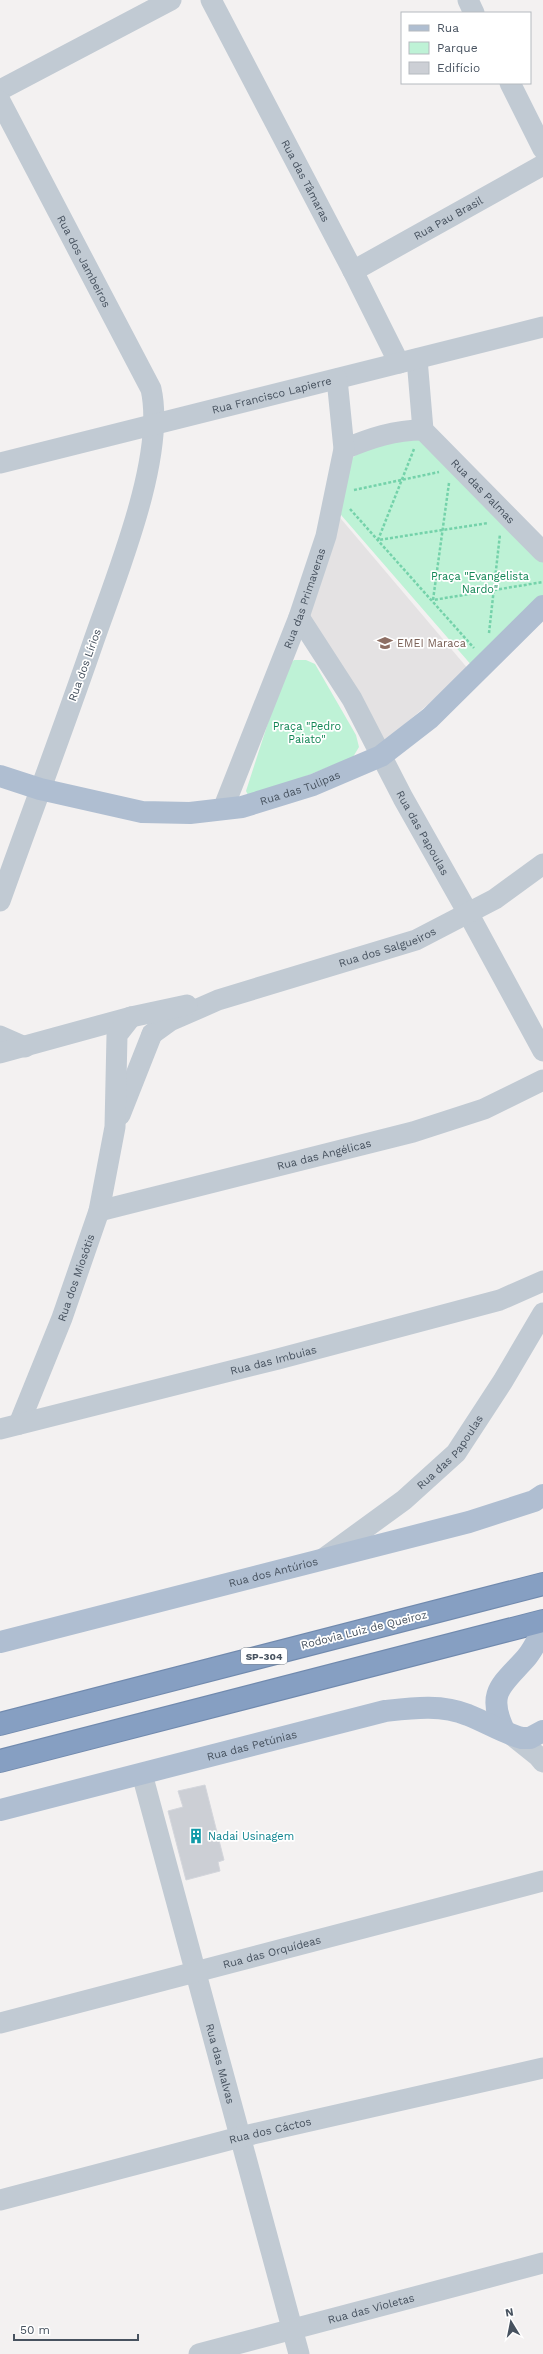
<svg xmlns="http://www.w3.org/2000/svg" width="543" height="2354" viewBox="0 0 543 2354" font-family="'Work Sans',sans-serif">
<rect width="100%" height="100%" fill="#f3f1f1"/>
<!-- education -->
<path fill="#e4e2e3" d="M336,513L469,670L382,743L307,617Z"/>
<!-- green -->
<path fill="#bef2d6" d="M423,430L543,556V605L473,667L335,508L350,460L362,450Z
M294,660H306L315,664L356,735L359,747L353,757L250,799L246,791L286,667Z"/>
<!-- building -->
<path fill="#cccfd5" stroke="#d4d6dc" d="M205,1785L224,1860L218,1862L220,1871L186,1880L168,1811L183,1807L178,1791Z"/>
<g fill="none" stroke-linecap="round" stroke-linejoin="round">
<!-- highway casing -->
<g stroke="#718aae" stroke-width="24">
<path id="highway" d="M0,1724L543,1584
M0,1761L543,1621"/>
</g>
<!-- path -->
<path stroke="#74d2aa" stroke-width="2.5" stroke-dasharray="3 2" stroke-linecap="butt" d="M414,449L378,540L488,523
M449,483L433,600L543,582
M354,490L439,472
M350,509L474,648
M489,633L500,534"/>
<!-- minor -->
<g stroke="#c1cad3" stroke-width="21">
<path id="s1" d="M211,0L353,271L399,363"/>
<path d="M468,0L474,13"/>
<path d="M510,83L543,149"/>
<path d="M0,90L171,0"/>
<path id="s2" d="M0,101L151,389C166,456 117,574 94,640C64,727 31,814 0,901"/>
<path id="s3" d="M353,271L543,165"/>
<path id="s4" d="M417,359L423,430L543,552"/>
<path d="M344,449C371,438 394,430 423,430"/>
<path id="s5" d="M0,463L543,327"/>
<path id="s6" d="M299,617L352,699L403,798L468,913L543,1051"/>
<path id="s7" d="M223,809L299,617L326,536L344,449L337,379"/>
<path id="s8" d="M152,1034L170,1021L218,1000L416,940L495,899L543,864"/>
<path d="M0,1036L25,1047"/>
<path d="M0,1053L131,1017L187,1005"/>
<path d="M120,1115L152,1034"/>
<path id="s9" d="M99,1211L413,1132L484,1109L543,1080"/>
<path id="s10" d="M19,1424L62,1318L99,1211L115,1127L117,1035L131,1017"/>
<path id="s11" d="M0,1429L278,1359L500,1300L543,1281"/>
<path id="s12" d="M323,1559L404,1500L456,1453L503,1381L543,1313"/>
<path d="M513,1736L538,1756L543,1762"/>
<path id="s13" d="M142,1774L299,2354"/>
<path id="s14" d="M0,2023L543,1881"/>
<path id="s15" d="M0,2200L240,2137L543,2068"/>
<path id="s16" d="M199,2354L543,2263"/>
</g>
<!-- major -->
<g stroke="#afbed1" stroke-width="22">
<path id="s17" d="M0,776L40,789L142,812L190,813L242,807L313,785L381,756L430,718L543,606"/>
<path id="s18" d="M0,1642L469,1522L534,1501L543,1495"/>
<path d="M504,1730C486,1692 502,1685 526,1658C533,1650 538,1639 543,1629"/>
<path id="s19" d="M0,1810L385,1711C412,1708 442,1704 468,1715C486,1722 503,1733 522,1738H530L543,1731"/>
</g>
<!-- highway -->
<use href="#highway" stroke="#869fc2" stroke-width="22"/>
</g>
<!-- icons -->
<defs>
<g id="school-bare" transform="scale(1.2)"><path d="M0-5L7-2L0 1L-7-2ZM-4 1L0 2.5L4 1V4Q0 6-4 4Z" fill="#8d6e63" stroke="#fff" stroke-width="2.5" paint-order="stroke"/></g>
<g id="building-bare" transform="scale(1.2)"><path d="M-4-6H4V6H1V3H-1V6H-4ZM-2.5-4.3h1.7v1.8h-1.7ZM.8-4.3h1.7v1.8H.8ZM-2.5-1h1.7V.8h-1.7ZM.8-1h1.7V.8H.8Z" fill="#0f9aa8" stroke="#fff" stroke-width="2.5" paint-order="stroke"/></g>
</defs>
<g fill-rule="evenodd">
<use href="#school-bare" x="385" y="643"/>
<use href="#building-bare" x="196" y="1836"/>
</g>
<g text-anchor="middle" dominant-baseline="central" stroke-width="3.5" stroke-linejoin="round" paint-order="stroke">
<!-- shield labels -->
<rect fill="#fff" stroke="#7e868f" stroke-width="1" x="241" y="1648" width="46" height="16" rx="3"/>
<g font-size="10" font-weight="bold" fill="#47525f">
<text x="264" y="1656">SP-304</text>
</g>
<!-- street labels -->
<g font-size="11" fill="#47525f" stroke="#fff">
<text stroke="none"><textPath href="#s1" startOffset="204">Rua das Tâmaras</textPath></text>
<text stroke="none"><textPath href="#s3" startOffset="109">Rua Pau Brasil</textPath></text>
<text stroke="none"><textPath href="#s2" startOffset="181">Rua dos Jambeiros</textPath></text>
<text stroke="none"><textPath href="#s5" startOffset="280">Rua Francisco Lapierre</textPath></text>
<text stroke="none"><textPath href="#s4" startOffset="157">Rua das Palmas</textPath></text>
<text stroke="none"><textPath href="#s7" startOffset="226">Rua das Primaveras</textPath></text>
<text transform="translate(85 665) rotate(-70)">Rua dos Lírios</text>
<text stroke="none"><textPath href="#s17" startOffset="308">Rua das Tulipas</textPath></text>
<text stroke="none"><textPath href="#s6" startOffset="249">Rua das Papoulas</textPath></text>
<text stroke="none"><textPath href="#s8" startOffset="252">Rua dos Salgueiros</textPath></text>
<text stroke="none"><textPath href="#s9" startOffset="232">Rua das Angélicas</textPath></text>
<text stroke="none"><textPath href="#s10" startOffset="157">Rua dos Miosótis</textPath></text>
<text stroke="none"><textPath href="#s11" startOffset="282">Rua das Imbuias</textPath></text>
<text stroke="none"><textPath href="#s12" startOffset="167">Rua das Papoulas</textPath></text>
<text stroke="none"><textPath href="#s18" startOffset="282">Rua dos Antúrios</textPath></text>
<text transform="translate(364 1630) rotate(-14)">Rodovia Luiz de Queiroz</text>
<text stroke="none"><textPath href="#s19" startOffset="260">Rua das Petúnias</textPath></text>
<text stroke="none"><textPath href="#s14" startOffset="281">Rua das Orquídeas</textPath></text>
<text stroke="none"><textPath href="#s13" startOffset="300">Rua das Malvas</textPath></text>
<text stroke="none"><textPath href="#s15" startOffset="279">Rua dos Cáctos</textPath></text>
<text stroke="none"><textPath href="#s16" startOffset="178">Rua das Violetas</textPath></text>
</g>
<!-- park labels -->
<g font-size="11" fill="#128655" stroke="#fff">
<text x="480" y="576">Praça "Evangelista<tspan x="480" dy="13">Nardo"</tspan></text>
<text x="307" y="726">Praça "Pedro<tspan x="307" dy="13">Paiato"</tspan></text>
</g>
<!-- education labels -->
<g font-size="11" fill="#785e54" stroke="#fff" text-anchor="start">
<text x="397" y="643">EMEI Maraca</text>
</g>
<!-- culture labels -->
<g font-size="11" fill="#0d838f" stroke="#fff" text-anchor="start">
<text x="208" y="1836">Nadai Usinagem</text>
</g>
</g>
<!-- legend -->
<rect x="401" y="12" width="130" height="72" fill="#ffffff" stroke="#b5babf"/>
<rect x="409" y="25" width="20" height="6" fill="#afbed1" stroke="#b5babf"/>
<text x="437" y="32" font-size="12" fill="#47525f">Rua</text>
<rect x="409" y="42" width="20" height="12" fill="#bef2d6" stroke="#b5babf"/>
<text x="437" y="52" font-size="12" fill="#47525f">Parque</text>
<rect x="409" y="62" width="20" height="12" fill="#cccfd5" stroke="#b5babf"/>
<text x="437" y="72" font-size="12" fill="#47525f">Edifício</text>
<!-- north arrow -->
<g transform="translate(511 2322) rotate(350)" stroke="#ffffff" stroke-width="3" paint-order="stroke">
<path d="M0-3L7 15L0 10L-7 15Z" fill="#47525f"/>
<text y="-6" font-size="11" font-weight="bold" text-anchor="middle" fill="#47525f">N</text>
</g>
<!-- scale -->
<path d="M14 2334v6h124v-6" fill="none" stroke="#47525f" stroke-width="2"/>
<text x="20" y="2334" font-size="12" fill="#47525f" stroke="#ffffff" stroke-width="3" paint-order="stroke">50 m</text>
</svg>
